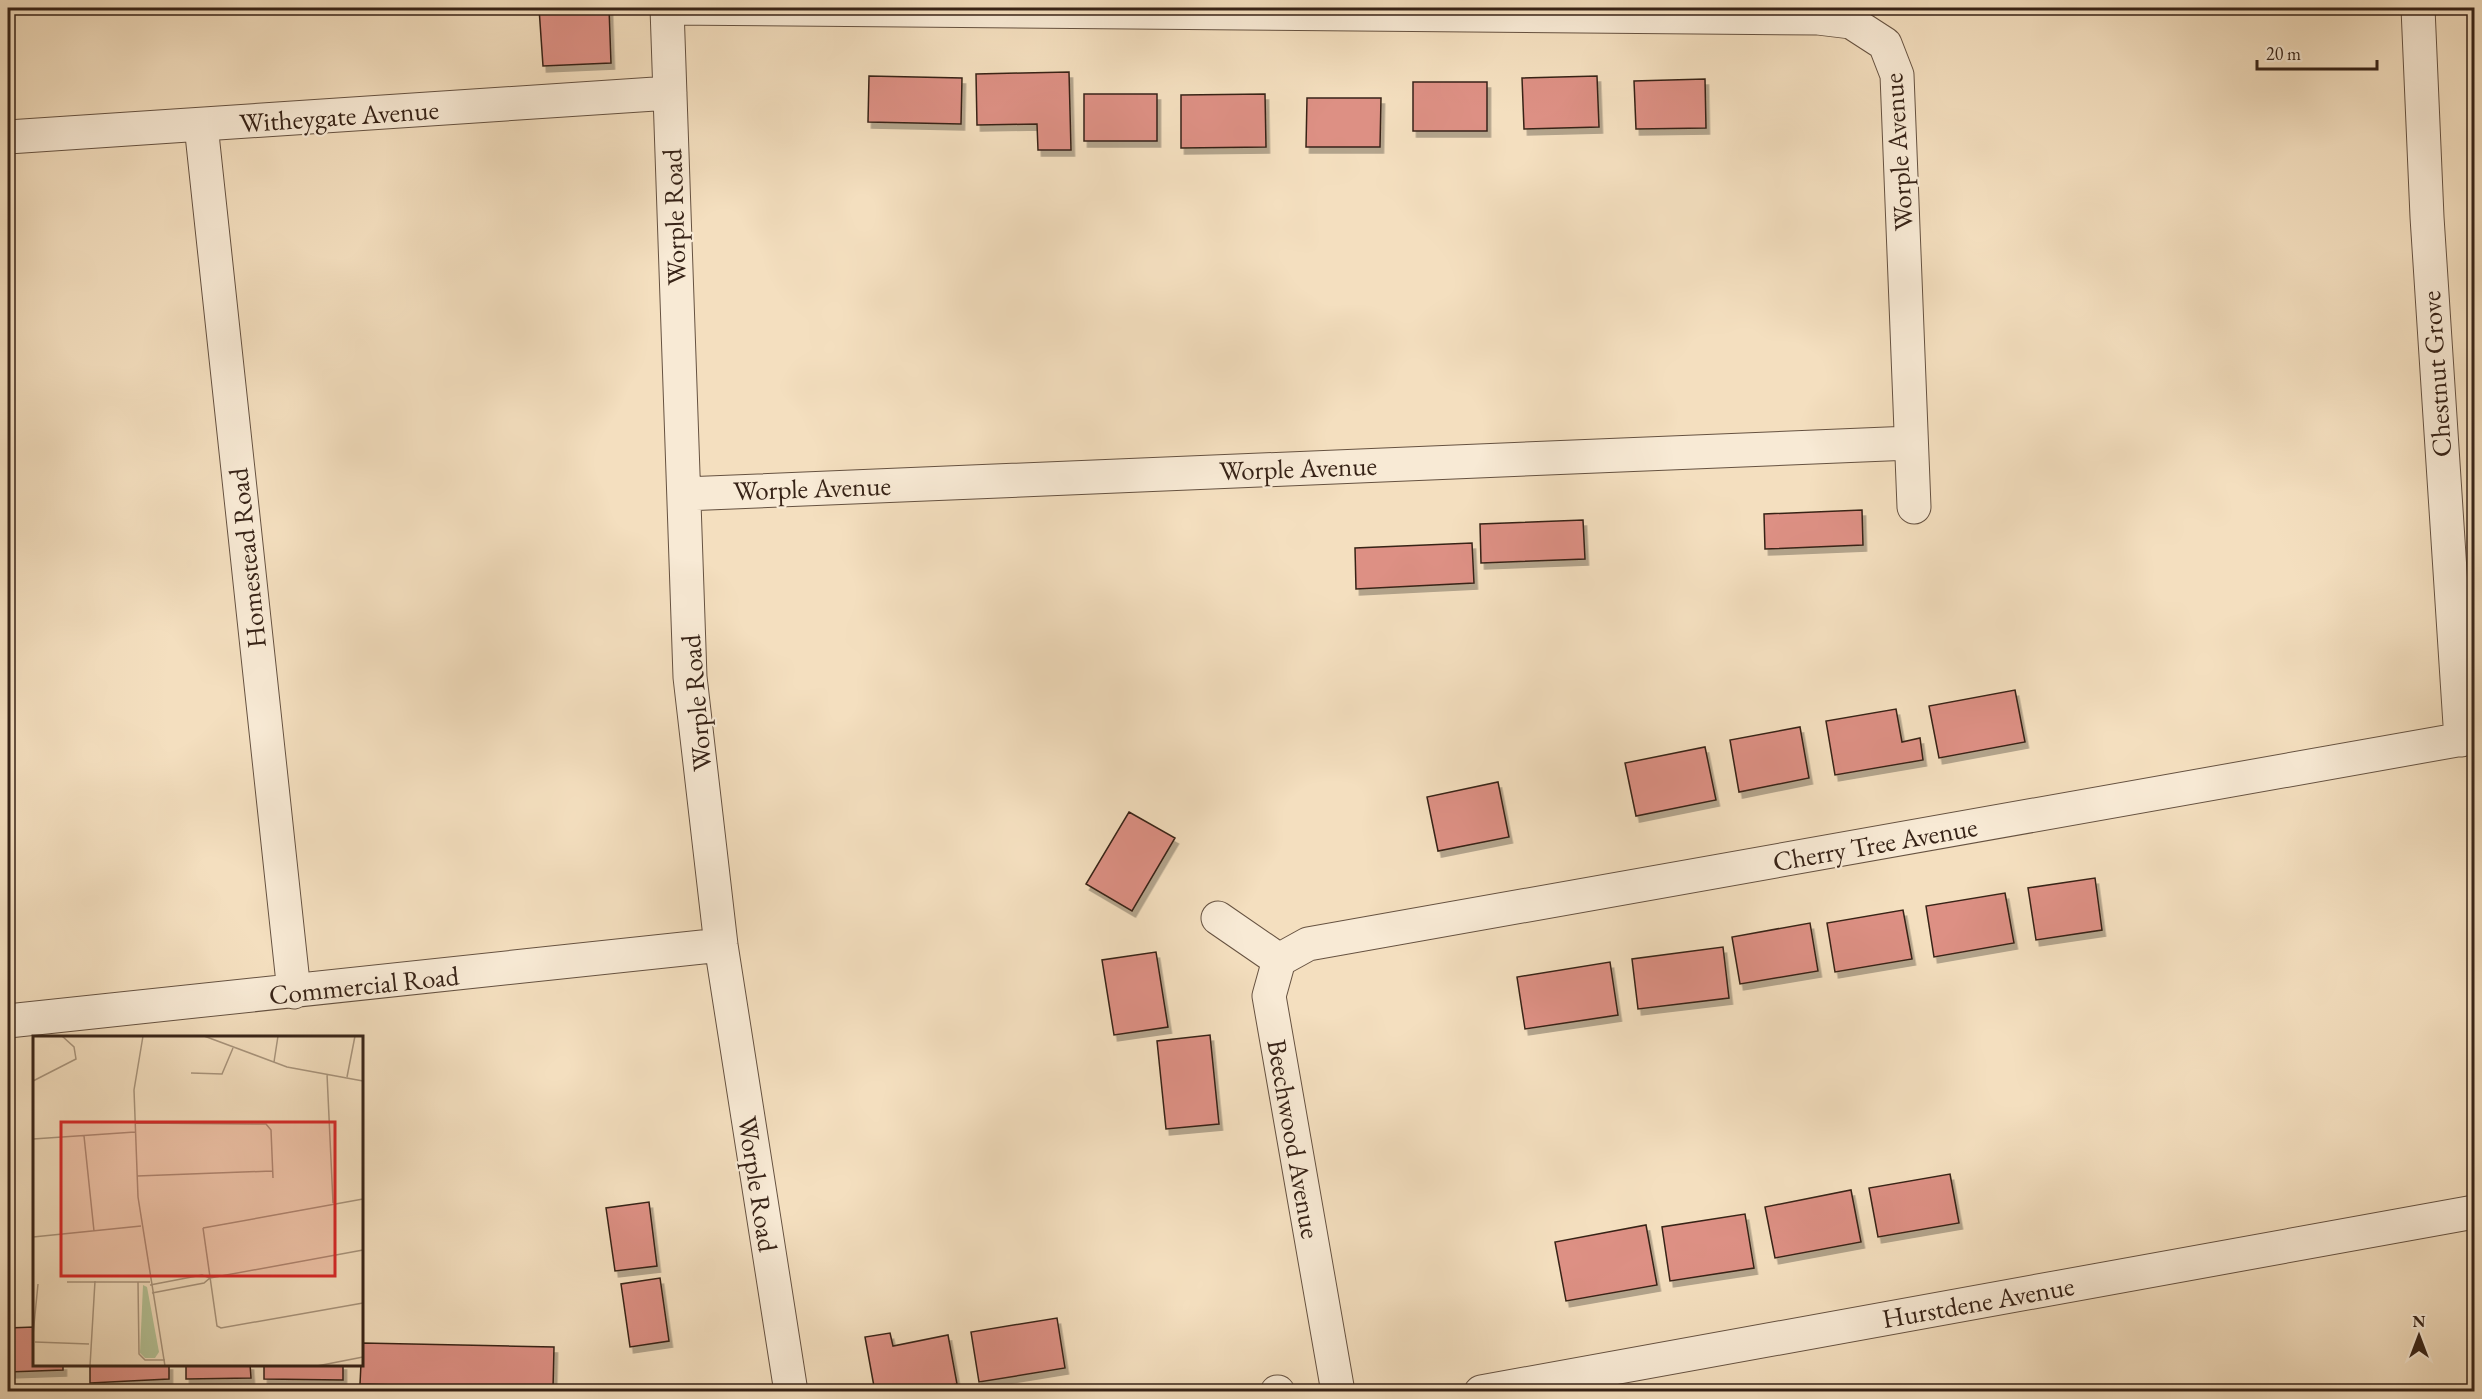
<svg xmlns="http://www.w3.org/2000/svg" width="2482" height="1399" viewBox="0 0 2482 1399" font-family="'EB Garamond',serif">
<defs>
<filter id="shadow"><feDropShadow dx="3.5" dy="6" stdDeviation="0" flood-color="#0004"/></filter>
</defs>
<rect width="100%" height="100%" fill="#f4dfbf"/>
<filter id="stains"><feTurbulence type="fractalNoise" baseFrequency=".00333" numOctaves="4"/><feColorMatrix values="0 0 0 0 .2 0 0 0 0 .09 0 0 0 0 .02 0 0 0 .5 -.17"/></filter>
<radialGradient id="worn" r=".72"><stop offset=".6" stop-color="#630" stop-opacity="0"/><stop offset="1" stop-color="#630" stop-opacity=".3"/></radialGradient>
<!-- building -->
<path fill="#dd9084" stroke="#372317" stroke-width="1.5" filter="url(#shadow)" d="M539,8H609L611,63L543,66Z
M1069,72L1071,150H1038L1037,124L977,125L976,74Z
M869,76L962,78L961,124L868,122Z
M1597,76L1599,127L1524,129L1522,78Z
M1705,79L1706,128L1636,129L1634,81Z
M1413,82H1487V131H1413Z
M1084,94H1157V141H1084Z
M1265,94L1266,147L1181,148V95Z
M1307,98H1381L1380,147H1306Z
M1862,510L1863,545L1765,549L1764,514Z
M1583,520L1585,559L1481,563L1480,524Z
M1472,543L1474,583L1356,589L1355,548Z
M2015,690L2025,742L1939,758L1929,706Z
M1896,709L1902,742L1920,738L1923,760L1835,775L1826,721Z
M1800,727L1809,778L1739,792L1730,740Z
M1705,747L1716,800L1636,816L1625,763Z
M1498,782L1509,837L1438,851L1427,797Z
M1129,812L1175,838L1132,911L1086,884Z
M2095,878L2102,930L2036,940L2028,888Z
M2005,893L2014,943L1934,957L1926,906Z
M1903,910L1912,959L1835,972L1827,923Z
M1810,923L1818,971L1740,984L1732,937Z
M1723,947L1729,998L1638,1009L1632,959Z
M1156,952L1168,1027L1114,1035L1102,960Z
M1610,962L1618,1015L1525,1029L1517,977Z
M1210,1035L1219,1124L1166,1129L1157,1041Z
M1950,1174L1959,1223L1878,1237L1869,1188Z
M1851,1190L1861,1242L1775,1258L1765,1207Z
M649,1202L657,1266L615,1271L606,1208Z
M1745,1214L1754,1268L1670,1281L1662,1227Z
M1646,1225L1657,1285L1566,1301L1555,1242Z
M660,1278L669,1341L630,1347L621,1284Z
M1057,1318L1065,1368L979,1382L971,1332Z
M34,1327V1364H63V1370L8,1372V1328Z
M890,1333L893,1346L948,1335L957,1384L918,1392H875L865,1337Z
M362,1343L554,1347L553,1389L360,1384Z
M90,1364H169V1379L90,1383Z
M186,1364H250L251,1378L186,1379Z
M264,1364H343V1380L264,1379Z"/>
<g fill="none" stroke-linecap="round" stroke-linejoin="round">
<!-- minor casing -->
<g stroke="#665241" stroke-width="35">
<path id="minor" d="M667,8L1818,18L1851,22L1885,44L1897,75L1914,507
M667,8L690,677L721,945L791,1392
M2418,8L2427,217L2461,740
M201,125L294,992
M8,137L670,93
M684,494L1911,443
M1218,918L1279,960
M1279,960L1308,944L2474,737
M1279,960L1269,996L1338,1392
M8,1021L721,945
M1277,1392H1278
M1481,1392L2474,1212"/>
</g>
<!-- minor -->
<use href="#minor" stroke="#f8ead5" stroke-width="33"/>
</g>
<g text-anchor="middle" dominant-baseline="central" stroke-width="4.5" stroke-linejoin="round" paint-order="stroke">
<!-- street labels -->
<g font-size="27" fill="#372317" stroke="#f8ead5">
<text transform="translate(339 116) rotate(-4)">Witheygate Avenue</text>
<text transform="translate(1898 152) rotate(-94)">Worple Avenue</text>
<text transform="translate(674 217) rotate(-92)">Worple Road</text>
<text transform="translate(2436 374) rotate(-94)">Chestnut Grove</text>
<text transform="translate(1298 468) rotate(-2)">Worple Avenue</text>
<text transform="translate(812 488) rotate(-2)">Worple Avenue</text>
<text transform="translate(247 558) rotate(-96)">Homestead Road</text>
<text transform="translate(696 703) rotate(-95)">Worple Road</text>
<text transform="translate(1875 844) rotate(-10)">Cherry Tree Avenue</text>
<text transform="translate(364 985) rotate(-6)">Commercial Road</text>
<text transform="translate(1294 1139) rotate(80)">Beechwood Avenue</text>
<text transform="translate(758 1184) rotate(81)">Worple Road</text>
<text transform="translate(1978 1302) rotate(-10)">Hurstdene Avenue</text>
</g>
</g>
<!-- overview -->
<g transform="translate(33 1036)">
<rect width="330" height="330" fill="#f4dfbf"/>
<path d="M110,249L114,251L126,316L122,322H112L107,317Z" fill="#b5c397"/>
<path fill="none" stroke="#a8947c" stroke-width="1.5" d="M110,0L101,54L105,161L132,330M171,0L254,31L330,45M241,26L245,0M158,37L189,38L200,12M294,38L300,167M314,41L322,0M0,45L43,23L41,11L29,0M102,87L233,88L238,94L240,142M51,100L61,195M0,103L102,96M104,140L239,135M170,192L184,290L188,292L330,267M170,192L330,163M0,201L108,190M34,246H117M105,246L106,318L112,324H132M117,249L169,239L177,242M119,257L171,247L177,242L330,214M0,299L5,248M2,306L56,308M57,330L62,245M284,330L330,321"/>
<path fill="#d62828" fill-opacity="0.15" stroke="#d62828" stroke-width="3" d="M28,86H302V240H28Z"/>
<rect width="330" height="330" fill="none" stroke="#372317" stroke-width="3"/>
</g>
<!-- margin -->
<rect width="2482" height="1399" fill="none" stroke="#f4dfbf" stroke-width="30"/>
<rect x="9" y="9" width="2464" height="1381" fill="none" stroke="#372317" stroke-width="3"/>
<rect x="15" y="15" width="2452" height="1369" fill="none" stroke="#372317" stroke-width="1.5"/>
<!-- north arrow -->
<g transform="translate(2419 1336)" stroke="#f8ead5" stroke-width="4.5" paint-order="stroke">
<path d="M0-4.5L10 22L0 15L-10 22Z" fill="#372317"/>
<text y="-9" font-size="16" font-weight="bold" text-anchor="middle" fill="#372317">N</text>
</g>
<!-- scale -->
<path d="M2257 60v9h120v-9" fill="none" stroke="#372317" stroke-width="3"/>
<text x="2266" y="60" font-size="18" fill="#372317" stroke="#f8ead5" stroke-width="4.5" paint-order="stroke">20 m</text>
<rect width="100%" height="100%" filter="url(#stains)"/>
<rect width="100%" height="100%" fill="url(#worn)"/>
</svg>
